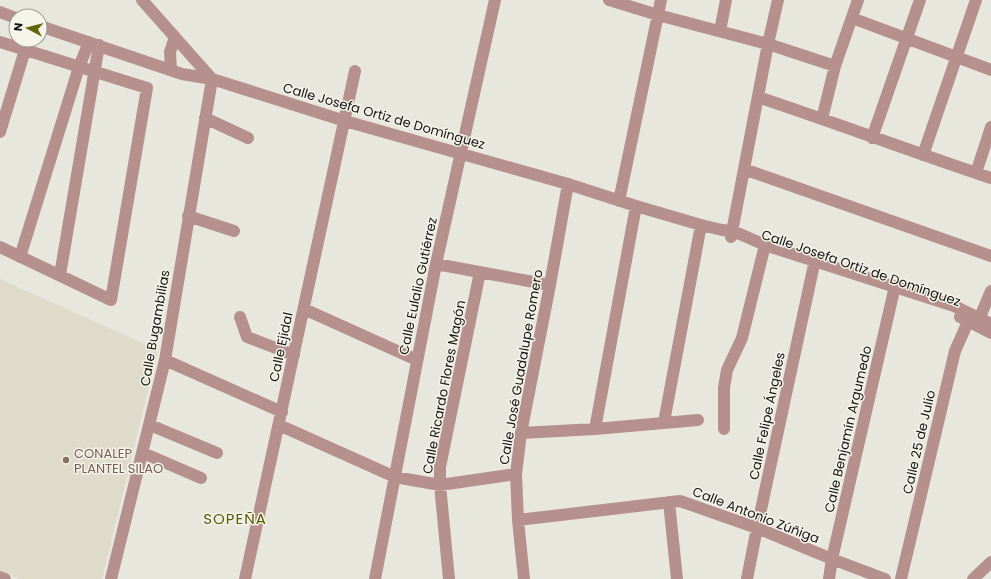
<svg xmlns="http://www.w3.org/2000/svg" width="991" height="579" viewBox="0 0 991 579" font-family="Poppins,sans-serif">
<rect width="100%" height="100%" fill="#e8e7de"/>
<!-- built -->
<path fill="#dedbcb" d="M0,279L158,350L102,579H19L0,570Z"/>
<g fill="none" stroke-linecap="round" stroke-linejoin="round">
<!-- minor -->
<path stroke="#b5908c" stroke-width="12" d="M142,0L212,79
M609,0L658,15L768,44L835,66
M0,12L16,18
M852,18L991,70
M40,26L182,74L212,79L345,121L568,184L636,206L701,225L722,230L733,231L765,245L954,306L991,324
M720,31L726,0
M0,42L147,88L111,300L0,247
M171,70L170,52L175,37
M758,97C836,123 913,152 991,178
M205,118L248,138
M822,119L835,66L858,0
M0,132L25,50
M872,138L920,0
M923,155L976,0
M744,169L991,256
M976,173L991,127
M619,201L661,0
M188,216L234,231
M731,237L768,44L778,0
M20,257L79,67L89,42
M436,264L550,285
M60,275L99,45
M304,309L417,360
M240,317L247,337L294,355
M960,317L991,333
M977,324L991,291
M165,360L282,412
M664,422L701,225
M150,425L217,453
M279,425L395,477L440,485L516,474
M595,429L636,206
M724,429V388L727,370L742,338L765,245
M521,433L595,429L698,420
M143,453L201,478
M669,502L677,579
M518,520L680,501L757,528L832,559L885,579
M0,577L5,579
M111,579L165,360L212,79
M245,579L355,71
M375,579L436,264L495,0
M449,579L440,485V467L480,272
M524,579L518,520L516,474L521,433L550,285L568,184
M747,579L757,528L815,260
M829,579L832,559L895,286
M901,579L955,351L971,315
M973,579L991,562"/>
</g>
<!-- markers -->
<circle fill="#8d6e63" stroke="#f5f4eb" stroke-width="1.5" cx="66" cy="460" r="4"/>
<g text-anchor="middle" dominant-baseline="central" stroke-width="3" stroke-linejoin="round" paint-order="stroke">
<!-- street labels -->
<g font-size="13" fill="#141310" stroke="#f5f4eb">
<text transform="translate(384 116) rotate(16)">Calle Josefa Ortiz de Domínguez</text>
<text transform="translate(861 268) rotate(19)">Calle Josefa Ortiz de Domínguez</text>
<text transform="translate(418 286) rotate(-78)">Calle Eulalio Gutiérrez</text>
<text transform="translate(155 328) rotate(-80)">Calle Bugambilias</text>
<text transform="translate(281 347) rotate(-78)">Calle Ejidal</text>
<text transform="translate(521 367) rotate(-80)">Calle José Guadalupe Romero</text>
<text transform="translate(444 387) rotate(-79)">Calle Ricardo Flores Magón</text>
<text transform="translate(767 416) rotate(-78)">Calle Felipe Ángeles</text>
<text transform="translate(848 429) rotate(-77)">Calle Benjamín Argumedo</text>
<text transform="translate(919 442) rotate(-77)">Calle 25 de Julio</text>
<text transform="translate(756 515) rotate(21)">Calle Antonio Zúñiga</text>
</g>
<!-- education labels -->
<g font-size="13" fill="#785e54" stroke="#f5f4eb" text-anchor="start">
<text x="74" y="453">CONALEP<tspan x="74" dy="15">PLANTEL SILAO</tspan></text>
</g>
<!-- quarter labels -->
<g font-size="15" letter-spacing="1" fill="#565c04" stroke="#f5f4eb">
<text x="235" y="518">SOPEÑA</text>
</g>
</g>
<!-- north arrow -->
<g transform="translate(28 28) rotate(277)"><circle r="19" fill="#f5f4eb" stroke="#9b9a93"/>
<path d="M0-3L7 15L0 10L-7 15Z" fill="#616707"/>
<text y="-6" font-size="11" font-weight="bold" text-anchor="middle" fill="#141310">N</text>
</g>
</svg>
